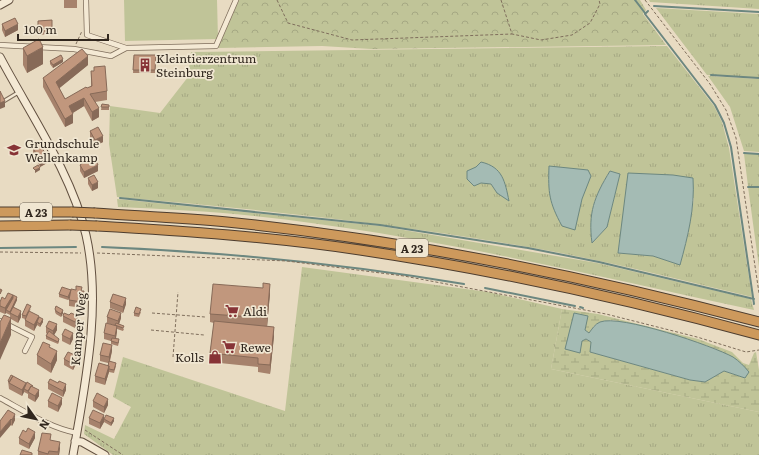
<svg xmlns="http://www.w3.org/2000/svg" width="759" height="455" viewBox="0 0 759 455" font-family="Literata,serif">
<defs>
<pattern id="grass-tufts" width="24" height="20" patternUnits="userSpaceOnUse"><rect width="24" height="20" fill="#c0c498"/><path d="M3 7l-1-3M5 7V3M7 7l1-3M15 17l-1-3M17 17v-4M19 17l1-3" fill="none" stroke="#a5a883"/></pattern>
<pattern id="forest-crowns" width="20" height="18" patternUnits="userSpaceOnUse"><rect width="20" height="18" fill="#c0c498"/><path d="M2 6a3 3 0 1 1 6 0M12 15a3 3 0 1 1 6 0" fill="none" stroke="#a5a883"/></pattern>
<pattern id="wetland-marsh" width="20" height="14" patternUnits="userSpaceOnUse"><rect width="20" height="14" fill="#c0c498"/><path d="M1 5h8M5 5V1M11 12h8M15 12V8" fill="none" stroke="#a5a883"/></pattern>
</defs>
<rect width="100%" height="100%" fill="#e8dbc2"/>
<!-- grass -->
<path fill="url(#grass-tufts)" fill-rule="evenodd" d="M649,0H759V9L650,2Z
M656,8L759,14V78L707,75Z
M667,46L714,106L722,122L729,148L752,297C677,279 603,260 528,247C392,223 255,209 117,197L109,144L110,106L160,113L188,77L191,52ZM481,162L497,193L491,184L481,182L475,185L476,167ZM610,171L620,174L607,227L592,243C588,212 594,197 610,171ZM694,198L688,234L680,264L653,256L618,253L622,225Z
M708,76L759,79V152L744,151L730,107Z
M744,154H759V187L748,186Z
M748,187L759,188V267Z
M117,199L380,226L597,263L751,299L754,310C588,274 422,234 254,216C209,211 163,209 118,207Z
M302,267L488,292L562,309L551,369L759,412V455H113L84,434L85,425L114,439L131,407L113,397L123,357L285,411Z"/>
<!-- forest -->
<path fill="url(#forest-crowns)" d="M239,0H640L646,10L643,14L666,45L371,49L322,46L218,48Z"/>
<!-- wetland -->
<path fill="url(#wetland-marsh)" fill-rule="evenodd" d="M562,309L598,314L698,339L732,352L743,363L749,365L754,353L756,352L759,370V412L551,369ZM574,313L587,316L585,330L589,333L595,325L600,322L613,320L661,331L716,349L745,378L724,371L705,382L690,380L590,352L591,342L586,339L582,341Z"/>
<!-- pitch -->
<path fill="#c0c498" d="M124,0H217L218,39L125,41Z"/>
<!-- water -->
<path fill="#a4bbb4" stroke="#6c8780" d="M481,162C503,167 505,182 509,201L497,193L491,184L481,183L474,186L467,179V171L476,167Z
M549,166L588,170L591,176L582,199L575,230L562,226C549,202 548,193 549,166Z
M610,171L620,174L607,227L592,243C588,213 594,197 610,171Z
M628,173L673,175L693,178C695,208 688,236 680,265L653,256L618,253Z
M574,313L588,316L585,330L589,333C592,329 595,324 600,322C620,314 713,346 733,357C739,361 744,366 749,372L745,378L724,371L705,382L690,380L590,352L591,342L586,339L582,341L580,353L565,349Z"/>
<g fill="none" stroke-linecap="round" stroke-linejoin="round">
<!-- stream -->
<path stroke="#6c8780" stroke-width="2" d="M635,0L645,13
M654,6L759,12
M648,11L645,14L715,105L724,123L731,147L754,304
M711,75L759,78
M744,153L759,154
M748,187H759
M120,198L380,225L528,248L599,262L754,299
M102,247C224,252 344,264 464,284
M0,248L76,247
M485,288L575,306
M580,307L583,308"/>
<!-- lane casing -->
<g stroke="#7f6e5c" stroke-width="4.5">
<path id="lane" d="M4,101L19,92"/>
</g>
<!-- street casing -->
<g stroke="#7f6e5c" stroke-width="6">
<path id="street" d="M86,0L87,35L126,48
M0,45L74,49L111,56L126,48L216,46L236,0
M0,321L32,337L25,351
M0,398C24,411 50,428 77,433"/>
</g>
<!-- secondary casing -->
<g stroke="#614f3f" stroke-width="9">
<path id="secondary" d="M0,5L9,0
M0,57C29,112 72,174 86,235C102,305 85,385 73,455
M75,441L82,442L105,455"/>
</g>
<!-- highway casing -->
<g stroke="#4d3d2f" stroke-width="11">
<path id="highway" d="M0,212H72
M95,213C139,216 183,218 227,222C406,240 585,276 759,322
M0,226L70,225
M97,226C185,231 273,237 360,250C494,270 628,299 759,335"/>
</g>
<!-- path -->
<path stroke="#7f6e5c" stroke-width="1" stroke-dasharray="3 2" stroke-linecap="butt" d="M277,0L288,23L352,40L512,34
M501,0L512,34L541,40L572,35L590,23L600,4L599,0
M645,0L710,84L726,110L736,138L759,293
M76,44L82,31
M0,252L81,253
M97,253L287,261L404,276L606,314L697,337L746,352L759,350
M152,313L205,317
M151,330L204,335
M173,357L178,292
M85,430L123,455"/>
<!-- lane -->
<use href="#lane" stroke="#f4e9d4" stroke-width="2.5"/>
<!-- street -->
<use href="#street" stroke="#f4e9d4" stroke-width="4.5"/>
<!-- secondary -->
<use href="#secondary" stroke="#f4e9d4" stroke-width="7"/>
<!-- highway -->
<use href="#highway" stroke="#cd995c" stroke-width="9"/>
<!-- highway-bridge casing -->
<g stroke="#4d3d2f" stroke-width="11" stroke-linecap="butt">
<path id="highway-bridge" d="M72,212L95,213
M70,225L97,226"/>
</g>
<!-- highway-bridge -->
<use href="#highway-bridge" stroke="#cd995c" stroke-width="9"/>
</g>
<!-- wall -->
<path fill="#a6826c" d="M64,0H77V8H64Z
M52,20V34L38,35V21Z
M2,24L18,30L5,37L2,30Z
M23,48L43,64L27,73L23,65Z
M134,55H156L155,73H133Z
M50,61L63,62L53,68L50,64Z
M88,65L59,88L65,99L91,87V71L107,91V100L95,102L99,117L92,121L84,106L73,113V123L65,127L43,87V78Z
M102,104L109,105V110H101Z
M90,131L103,142L95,146L90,137Z
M33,148L47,163L40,167L33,154Z
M80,165L98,171L84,178L80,171Z
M88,178L98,188L92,191L88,184Z
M82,291L84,297L82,308L69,306V300Z
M71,293L68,300L59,297V294Z
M270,293L267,327L274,336L270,374L258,372V367L210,362V353L214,323L210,322V314Z
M5,299L17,300L13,308L21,317L18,323L11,319V335L10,314V315L6,313L5,314L0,312V302Z
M110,302L126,304L123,313L110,308Z
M31,309L29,312L43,322L40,327L37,325L34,331L25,326V319L22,318V315Z
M55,309L63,313L61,317L56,314L55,312Z
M141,312L139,317L134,316V313Z
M69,315L78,322L75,328L63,322V316Z
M107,317L121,318L119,324L124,329L123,331L117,329L116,339L119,342L118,346L111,344V341L104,339V333L113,325L107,323Z
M46,327L57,330L54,335L59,342L58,344L46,339V336L47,334L46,333Z
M62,335L73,339L70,345L62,341Z
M50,347L57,360L51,373L37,364V355Z
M112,351L110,361L116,366L114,373L109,372L105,385L95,382V376L108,366V363L100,361V355Z
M64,359L77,362L73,370L64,365Z
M8,381L26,386L33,387L39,396L35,402L28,398V394L24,392L22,396L9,389Z
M48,383L66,390L63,397L48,389Z
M48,401L62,404L58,412L48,407Z
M93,401L108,405L104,413L93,407Z
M8,410L15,420L12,426L11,425Z
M89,418L104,419L114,421L111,426L104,422L100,429L89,424Z
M19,438H35L29,449L19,444Z
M51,440L60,448L59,455H38V451Z"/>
<!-- shaded-wall -->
<path fill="#876a58" d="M18,24V30L5,37V31Z
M43,47V64L27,73V56Z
M88,56V65L56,91V82Z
M63,59V62L53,68V65Z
M84,98V106L69,115V106Z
M5,101V107L0,109V103Z
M99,108V117L92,121V112Z
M73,114V123L65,127V119Z
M103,136V142L95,146V140Z
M47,157V163L40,167V161Z
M98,165V171L84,178V172Z
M40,168V170L35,173V170Z
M98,182V188L92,191V185Z
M270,284V293L267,327V318Z
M71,290V293L68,300V297Z
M84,291V297L82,308V302Z
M13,295V301L6,310V313L5,314V308Z
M17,297V300L10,315V312Z
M126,298V304L123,313V307Z
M63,310V313L61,317V314Z
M21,311V317L18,323V317Z
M121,313V318L118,327V321Z
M39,316V322H37V325L34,331V325Z
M78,316V322L75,328V322Z
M11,318V335L0,360V343Z
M43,319V322L40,327V324Z
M57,324V330L53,337V331Z
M117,326V332L115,342V336Z
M274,327V336L270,374V365Z
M73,333V339L70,345V339Z
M112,345V351L109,363V357Z
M57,351V360L51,373V364Z
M77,356V362L73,370V364Z
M109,366V372L105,385V379Z
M26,383V389H24V392L22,396V390Z
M66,384V390L63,397V391Z
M39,390V396L35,402V396Z
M62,398V404L58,412V406Z
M108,399V405L104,413V407Z
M15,414V420L12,426V420Z
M104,415V422L100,429V423Z
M114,418V421L111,426V423Z
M11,419V425L0,438V432Z
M35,432V438L29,449V444Z
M60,442V448L59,455H58Z"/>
<!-- building -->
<path fill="#c1977d" stroke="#876a58" d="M15,18L18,24L5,31L2,24Z
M52,20V28L38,29V21Z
M39,39L43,47L27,56L23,48Z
M82,49L88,56L56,82L65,99L86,87L87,88L92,86L91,71H94V67L105,66L107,91L90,94L99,108L92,112L84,98L69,106L73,114L65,119L43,78Z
M61,55L63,59L53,65L50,61Z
M134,55H156L155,70H133Z
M0,91L5,101L0,103Z
M102,104L109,105V107H101Z
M98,127L103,136L95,140L90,131Z
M40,144L47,157L40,161L33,148Z
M93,155L98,165L84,172L80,165Z
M38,165L40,168L35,170L33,168Z
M94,175L98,182L92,185L88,178Z
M263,283L270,284L267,318L210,314L213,284L263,288Z
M76,286L82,287L81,291H84L82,302L69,300L71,289L76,290Z
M62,287L71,290L68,297L59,294Z
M0,289L2,290L0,294Z
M8,293L13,295L5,308L0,306V302L2,297L5,299Z
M113,294L126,298L123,307L110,302Z
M13,295L17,297L10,312L6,310L13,298Z
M27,304L31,306L26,316L22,315Z
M56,306L63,310L61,314L56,311L55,309Z
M13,307L21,311L18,317L10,313Z
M136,307L141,309L139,314L134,313Z
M110,309L121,313L118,321L107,317Z
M29,311L39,316L34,325L25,320Z
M64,313L69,315L71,313L78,316L75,322L63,316Z
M4,315L11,318L0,343V322Z
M39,317L43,319L40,324L37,322Z
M49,321L57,324L53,331L46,327Z
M214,321L274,327L270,365L258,364V358L210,353Z
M106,323L117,326L115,336L104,333Z
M116,323L124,326L123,328L115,325Z
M65,329L73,333L70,339L62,335Z
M49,331L59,339L58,342L46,336Z
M112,338L119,339L118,343L111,341Z
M43,342L50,345L49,347L57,351L51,364L37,355Z
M103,343L112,345L109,357L100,355Z
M68,352L77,356L73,364L64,359Z
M109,361L116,363L114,370L109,369V366H108Z
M99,363L109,366L105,379L95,376Z
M11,375L13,376L9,382L8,381Z
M13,376L26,383L22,390L9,383Z
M50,379L58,383L59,381L66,384L63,391L48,383Z
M27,382L33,386H31L28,391L24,389Z
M31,386L39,390L35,396L28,392Z
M52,393L62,398L58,406L48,401Z
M97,393L108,399L104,407L93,401Z
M8,410L15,414L12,420L11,419L0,432V421Z
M93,410L104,415L100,423L89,418Z
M106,415L114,418L111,423L104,419Z
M28,428L35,432L29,444L19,438L23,430L26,432Z
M42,433L51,434L50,440L60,442L58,452L49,451L48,454L38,451Z
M22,450L32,453V455H20Z"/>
<!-- icons -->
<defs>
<g id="building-bare" transform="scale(1.08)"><path d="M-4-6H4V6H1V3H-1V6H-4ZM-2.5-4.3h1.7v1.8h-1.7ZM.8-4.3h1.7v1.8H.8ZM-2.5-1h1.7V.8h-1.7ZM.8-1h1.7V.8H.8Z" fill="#873336" stroke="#f0e6d1" stroke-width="2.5" paint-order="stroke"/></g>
<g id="school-bare" transform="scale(1.08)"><path d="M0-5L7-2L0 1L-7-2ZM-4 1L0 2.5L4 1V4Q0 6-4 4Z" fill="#873336" stroke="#f0e6d1" stroke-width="2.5" paint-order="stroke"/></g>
<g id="supermarket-bare" transform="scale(1.08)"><path d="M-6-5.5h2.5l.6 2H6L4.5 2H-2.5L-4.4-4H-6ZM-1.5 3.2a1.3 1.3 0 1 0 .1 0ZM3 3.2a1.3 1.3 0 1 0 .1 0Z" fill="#873336" stroke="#f0e6d1" stroke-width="2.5" paint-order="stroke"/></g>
<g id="shop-bare" transform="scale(1.08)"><path d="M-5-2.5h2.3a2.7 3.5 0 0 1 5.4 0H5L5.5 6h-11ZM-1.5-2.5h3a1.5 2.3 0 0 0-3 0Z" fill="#873336" stroke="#f0e6d1" stroke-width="2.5" paint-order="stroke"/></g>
</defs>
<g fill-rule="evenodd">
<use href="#building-bare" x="145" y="65"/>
<use href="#school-bare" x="14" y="150"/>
<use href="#supermarket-bare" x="232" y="311"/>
<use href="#supermarket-bare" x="229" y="347"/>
<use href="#shop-bare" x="215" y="357"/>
</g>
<g text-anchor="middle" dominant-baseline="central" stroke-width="3.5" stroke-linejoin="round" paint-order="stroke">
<!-- shield labels -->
<g fill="#f0e6d1" stroke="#6a6054" stroke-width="1">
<rect x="20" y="203" width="32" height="18" rx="3"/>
<rect x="396" y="239" width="32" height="18" rx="3"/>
</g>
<g font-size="11" font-weight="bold" fill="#31271e">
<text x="36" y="212">A 23</text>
<text x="412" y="248">A 23</text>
</g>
<!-- poi labels -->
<g font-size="12" fill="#31271e" stroke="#f0e6d1" text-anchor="start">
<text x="156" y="58">Kleintierzentrum<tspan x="156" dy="14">Steinburg</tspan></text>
<text x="25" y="143">Grundschule<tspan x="25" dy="14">Wellenkamp</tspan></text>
<text x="243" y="311">Aldi</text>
<text x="240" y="347">Rewe</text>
<text x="204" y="357" text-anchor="end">Kolls</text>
</g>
<!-- street labels -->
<g font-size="12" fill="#31271e" stroke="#f0e6d1">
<text transform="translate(78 329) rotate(-85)">Kamper Weg</text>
</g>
</g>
<!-- north arrow -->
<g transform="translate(36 419) rotate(123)" stroke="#f0e6d1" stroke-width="3" paint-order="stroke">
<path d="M0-3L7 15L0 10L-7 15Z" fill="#31271e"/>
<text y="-6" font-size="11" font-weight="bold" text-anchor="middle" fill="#31271e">N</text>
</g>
<!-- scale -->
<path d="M18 34v6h90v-6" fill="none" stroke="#31271e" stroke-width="2"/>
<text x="24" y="34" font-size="12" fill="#31271e" stroke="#f0e6d1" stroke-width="3" paint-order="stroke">100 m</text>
</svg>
